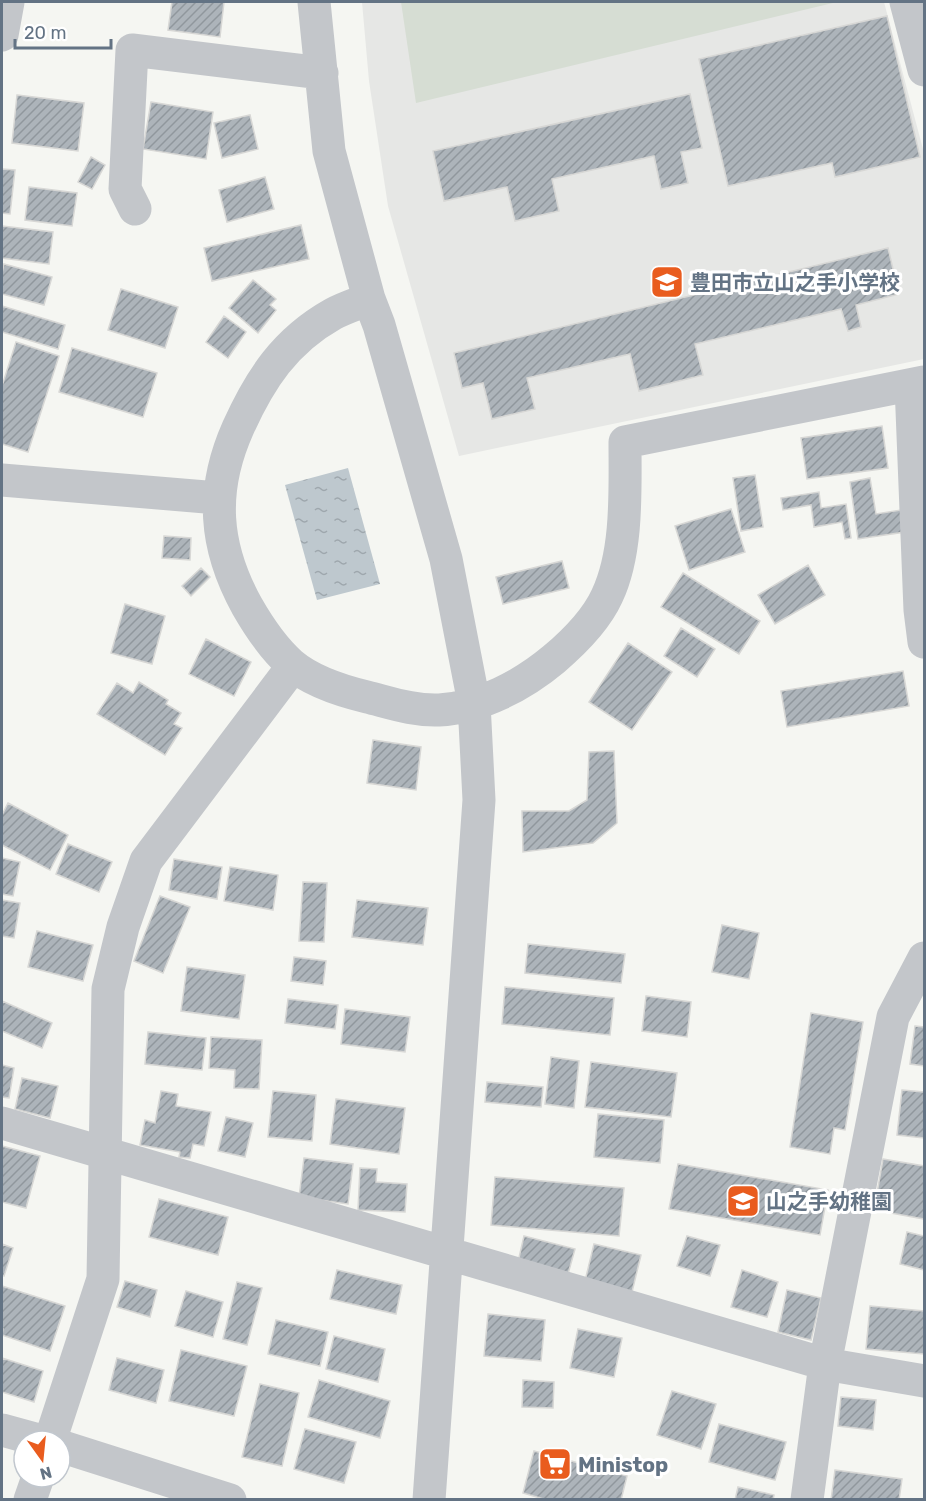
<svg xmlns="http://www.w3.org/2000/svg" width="926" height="1501" viewBox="0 0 926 1501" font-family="Rubik,'Noto Sans JP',sans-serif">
<defs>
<pattern id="water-ripples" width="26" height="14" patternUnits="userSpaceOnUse" patternTransform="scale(1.5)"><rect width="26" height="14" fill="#bec8ce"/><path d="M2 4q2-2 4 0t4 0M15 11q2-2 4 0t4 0" fill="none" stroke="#9ea7ad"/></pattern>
<pattern id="building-hatch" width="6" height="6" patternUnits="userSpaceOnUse" patternTransform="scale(1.5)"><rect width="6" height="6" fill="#adb4ba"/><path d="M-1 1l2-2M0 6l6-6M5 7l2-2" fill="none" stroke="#90979d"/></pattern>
</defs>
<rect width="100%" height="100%" fill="#f5f6f2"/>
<!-- built -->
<path fill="#e6e7e5" d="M362,2H884L924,153V359L459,456L388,206L369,81Z"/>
<!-- grass -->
<path fill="#d6ddd3" d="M401,2H837L416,103Z"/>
<!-- water -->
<path fill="url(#water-ripples)" d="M348,468L380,584L317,600L285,485Z"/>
<!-- building -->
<path fill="url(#building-hatch)" stroke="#d7d7d5" stroke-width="1.5" d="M172,2H224L220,37L168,30Z
M887,16L920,157L835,177L832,163L728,186L699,59Z
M690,94L702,148L681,152L688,183L661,189L654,156L552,179L559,211L515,221L507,187L444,201L433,151Z
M17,95L84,103L78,151L12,143Z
M151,102L213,112L206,159L143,149Z
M250,115L258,149L222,158L214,123Z
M91,157L105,165L92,189L78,182Z
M2,169L15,170L10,214L2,213Z
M265,177L274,209L227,222L219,190Z
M29,187L77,193L72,226L25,220Z
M301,225L309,259L212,281L204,248Z
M2,226L53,232L49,264L2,258Z
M888,248L899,294L856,305L861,327L848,331L841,309L695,344L703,375L639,391L630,354L527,378L535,409L492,419L483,383L462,388L454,353Z
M4,264L52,277L44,305L2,294V273Z
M253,280L276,299L270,305L276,310L258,333L229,308Z
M121,289L178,307L165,348L108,330Z
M2,306L65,325L58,349L2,332Z
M224,316L246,332L228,358L206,342Z
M16,342L59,356L28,452L2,444V386Z
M72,348L157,373L143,417L59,392Z
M882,426L888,468L807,479L801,438Z
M755,475L763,527L741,531L733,478Z
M870,478L876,514L901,510L905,532L858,539L850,482Z
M819,492L821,508L846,504L851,538L845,539L842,522L814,527L811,505L783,510L781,498Z
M731,509L745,552L689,570L675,526Z
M164,536L191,538L190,560L162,558Z
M562,561L569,588L503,604L496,577Z
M808,565L825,595L775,624L758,595Z
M201,568L210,577L191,596L182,586Z
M683,573L760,621L739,654L661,607Z
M125,604L165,616L152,664L111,653Z
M681,628L715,649L697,677L664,656Z
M206,639L251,662L234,696L189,674Z
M628,643L672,672L632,730L589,702Z
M903,671L909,706L787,727L781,691Z
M139,682L168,700L166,704L181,713L174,724L182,728L165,755L97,714L117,683L133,693Z
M373,740L421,747L416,790L367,783Z
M614,751L617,823L593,843L523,852L522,811H569L587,800L589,752Z
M8,803L68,835L50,870L2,845V815Z
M68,844L112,862L99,892L56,874Z
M2,858L20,862L13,896L2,894Z
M174,859L222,867L217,899L169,890Z
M230,867L278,875L273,910L224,901Z
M303,882L327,883L324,942L299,941Z
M160,896L190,907L163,973L134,961Z
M2,900L20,903L14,938L2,936Z
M357,900L428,908L423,945L352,937Z
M722,925L759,933L749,979L712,972Z
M37,931L93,945L83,981L28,967Z
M528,944L625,954L621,983L525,973Z
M294,957L326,961L323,985L291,981Z
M187,967L245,975L239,1019L181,1011Z
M505,987L614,998L610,1035L502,1024Z
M646,996L691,1002L687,1037L642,1031Z
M288,999L338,1005L335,1029L285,1023Z
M2,1001L52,1023L42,1048L2,1031Z
M345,1009L410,1017L405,1052L341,1044Z
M811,1013L863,1022L845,1130L834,1128L830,1154L790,1147Z
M915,1026L924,1027V1066L910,1064Z
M148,1032L206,1038L202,1070L145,1064Z
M211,1037L262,1040L259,1089L234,1088L235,1070L209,1068Z
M551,1057L579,1061L574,1108L545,1104Z
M591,1062L677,1073L671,1117L585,1107Z
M2,1065L14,1068L9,1098L2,1097Z
M22,1078L58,1086L50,1118L15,1109Z
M487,1082L543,1087L541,1107L485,1102Z
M902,1090L924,1092V1138L897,1135Z
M161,1091L178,1094L176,1106L211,1112L204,1146L193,1144L190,1158L179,1157L180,1152L140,1145L145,1120L155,1123Z
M273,1091L316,1095L312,1141L268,1137Z
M336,1099L405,1108L399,1154L330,1144Z
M598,1114L664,1120L660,1163L594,1157Z
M226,1117L253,1123L245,1157L218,1151Z
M2,1146L40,1156L26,1208L2,1202Z
M304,1158L353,1164L348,1204L299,1197Z
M883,1159L924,1166V1219L874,1210Z
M678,1164L828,1190L820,1235L669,1209Z
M360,1168L377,1169L376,1182L407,1184L405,1212L358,1210Z
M495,1177L624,1188L619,1236L491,1225Z
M159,1199L228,1217L218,1255L149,1237Z
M907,1232L924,1236V1270L900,1264Z
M524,1236L575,1249L568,1274L518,1262Z
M687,1236L720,1245L710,1276L677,1266Z
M2,1244L13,1248L4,1276L2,1275Z
M594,1244L641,1255L631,1296L584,1285Z
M337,1270L402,1285L396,1314L330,1299Z
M742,1270L778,1282L767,1317L731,1307Z
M125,1281L157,1290L150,1317L117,1307Z
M237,1282L262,1288L247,1345L223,1339Z
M2,1286L65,1306L50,1351L2,1335L3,1329H2Z
M787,1290L821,1298L811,1340L778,1332Z
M186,1291L223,1302L213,1337L175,1326Z
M870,1306L924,1311V1354L866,1349Z
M488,1314L545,1320L541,1361L484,1356Z
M276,1320L328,1332L320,1366L268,1354Z
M578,1329L622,1338L614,1377L570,1368Z
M334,1336L385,1349L378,1382L326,1369Z
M181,1350L247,1366L234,1416L169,1401Z
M2,1358L43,1371L34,1402L2,1392Z
M117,1358L164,1370L156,1403L109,1390Z
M319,1380L390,1401L380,1438L308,1417Z
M523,1380L554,1382L553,1408L522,1407Z
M260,1384L299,1393L282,1466L242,1457Z
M672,1391L716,1404L701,1449L657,1435Z
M841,1397L876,1400L873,1430L838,1426Z
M719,1424L786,1442L775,1480L709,1462Z
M305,1429L356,1442L344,1483L294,1469Z
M534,1451L627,1476L621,1500H547L523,1493Z
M835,1470L902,1479L899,1500H831Z
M738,1487L774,1495L773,1500H735Z"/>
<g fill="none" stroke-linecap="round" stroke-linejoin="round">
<!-- minor -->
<path stroke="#c3c6ca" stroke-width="33" d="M314,2L329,151L369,299L379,325L446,559L474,703L479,800L429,1500
M906,2L924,70
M2,35L8,2
M135,209L125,189L132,50L322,73
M369,299C357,304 344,308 333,314C285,341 260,379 238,428C210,491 214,546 247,606C259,627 273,648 291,664C311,681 342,691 367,697C391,703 414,711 439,710C480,708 523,685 554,659C574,642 596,620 607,596C628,552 625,490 625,442L924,382
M911,385L920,610L924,642
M2,480L218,498
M2,1123L825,1364L924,1381
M2,1430L42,1441
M50,1441L103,1279L108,989L123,927L146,861L293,666
M60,1446L230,1500
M30,1500L38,1477
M807,1500L825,1364L893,1017L924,958"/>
</g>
<!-- icons -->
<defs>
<g id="school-square" transform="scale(1.725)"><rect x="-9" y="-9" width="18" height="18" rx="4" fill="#e95c1e" stroke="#fff"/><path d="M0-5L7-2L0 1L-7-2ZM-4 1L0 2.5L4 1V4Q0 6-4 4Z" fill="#fff"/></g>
<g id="supermarket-square" transform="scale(1.725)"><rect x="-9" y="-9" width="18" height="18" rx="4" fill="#e95c1e" stroke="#fff"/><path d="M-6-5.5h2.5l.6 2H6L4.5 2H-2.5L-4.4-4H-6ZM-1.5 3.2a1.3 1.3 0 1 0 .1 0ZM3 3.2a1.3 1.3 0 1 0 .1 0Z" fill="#fff"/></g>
</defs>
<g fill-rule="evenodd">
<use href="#school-square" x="667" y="282"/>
<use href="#school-square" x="743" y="1201"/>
<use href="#supermarket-square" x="555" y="1464"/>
</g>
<g text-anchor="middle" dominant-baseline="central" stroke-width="6" stroke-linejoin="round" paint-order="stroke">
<!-- poi labels -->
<g font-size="21" font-weight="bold" fill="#637384" stroke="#fff" text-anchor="start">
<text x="690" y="282">豊田市立山之手小学校</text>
<text x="766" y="1201">山之手幼稚園</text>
<text x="578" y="1464">Ministop</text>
</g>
</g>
<!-- border -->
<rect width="926" height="1501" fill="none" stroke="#637384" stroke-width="6"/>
<!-- north arrow -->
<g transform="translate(42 1459) rotate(165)"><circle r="28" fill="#ffffff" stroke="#c1c7ce" stroke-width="1.5"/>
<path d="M0-4.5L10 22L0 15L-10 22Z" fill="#e95c1e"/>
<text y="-9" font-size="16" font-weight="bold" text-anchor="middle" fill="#637384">N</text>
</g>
<!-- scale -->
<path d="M15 39v9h96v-9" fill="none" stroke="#637384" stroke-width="3"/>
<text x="24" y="39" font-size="18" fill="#637384" stroke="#ffffff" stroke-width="4.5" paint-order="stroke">20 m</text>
</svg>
